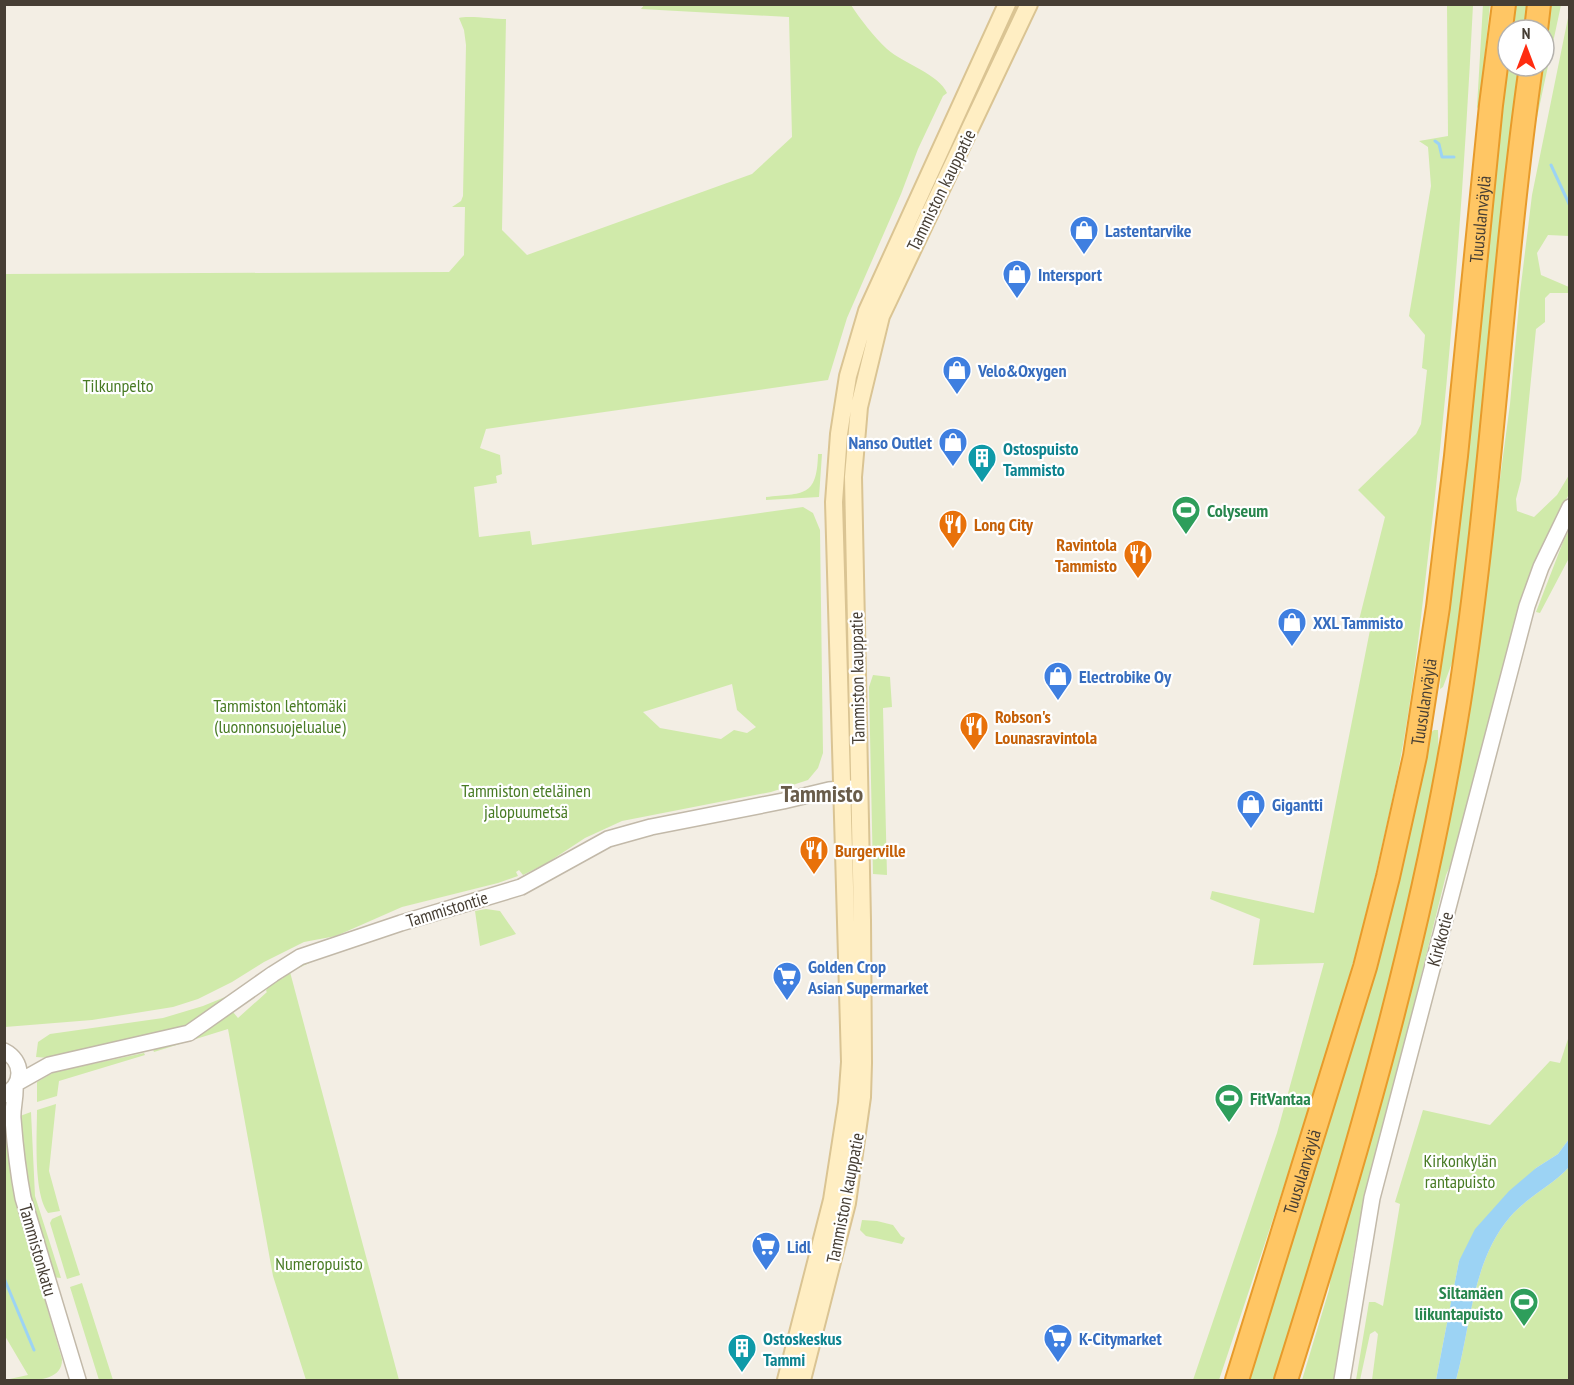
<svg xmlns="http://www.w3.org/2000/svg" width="1574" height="1385" viewBox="0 0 1574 1385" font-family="'PT Sans Narrow',sans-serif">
<rect width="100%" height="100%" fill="#f3eee4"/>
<!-- green -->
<path fill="#d0eaaa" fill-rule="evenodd" d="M645,4L851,5C861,20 873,36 887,49C904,64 939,74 947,93L943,96L918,149L901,194L847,318L828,380L486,429L480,448L500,455L502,474L496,476L497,483L474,487L479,537L530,531L532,545L803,507L813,513L820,530L823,753L818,768L808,780L771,792L622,821L585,838L547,863L523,875L519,870L516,872L518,876L498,883L402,907L336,936L304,942L264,962L232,982L198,999L173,1007L92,1020L5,1027V274L449,272L464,255L465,207H452L461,201L463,196L466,45L464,30L459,18C467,15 494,19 506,19L502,230L527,255L752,174L792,137L789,17L641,9ZM732,684L737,710L756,727L747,733L734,730L721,739L660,728L643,712Z
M1483,4L1490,5L1479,110L1477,107Z
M1447,5H1473C1464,184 1451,362 1430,540C1420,624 1412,708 1394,791C1378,865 1361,939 1339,1011C1302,1135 1260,1258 1219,1380H1193L1277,1133L1324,963L1253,965L1260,919L1210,899L1212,891L1314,913L1371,625L1359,620L1385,517L1358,490L1416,434L1421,424L1427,370L1422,368L1425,335L1409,316L1431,186L1428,147L1419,141L1448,136Z
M1511,5H1530L1526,30H1508V66H1522L1506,204L1475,530L1458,647L1443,687L1440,689C1445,577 1462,465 1474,354C1485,237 1494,120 1511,5Z
M1549,5H1561L1532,141L1541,66H1544V40Z
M1569,13V236L1548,235L1537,253L1541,275L1569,287V293H1550L1545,298V322L1536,329L1521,480L1516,499L1517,511L1534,517L1557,495L1569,475V494L1538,554L1522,597L1452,862L1446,875L1357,1235C1348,1283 1342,1332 1335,1380H1302L1329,1290L1332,1269L1399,1040L1431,900L1486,584L1510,404L1520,293L1532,195Z
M818,454H822L819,497L766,500V497C803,493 817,498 818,454Z
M1569,530V558L1540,613L1536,612L1563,542Z
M873,675L890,677L892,707L883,708L887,875L873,874L869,687Z
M1434,730H1438L1439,770L1389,1003L1277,1380H1245L1429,734Z
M486,909L500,911L516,934L480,946L475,911Z
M333,952L290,972L399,1380H306L273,1276L228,1029L154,1052L152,1047L228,1013L233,1012L238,1018L267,992L266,991L268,986L281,976L282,979L286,975L287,969Z
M230,995L194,1022L179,1029L49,1058L36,1057L38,1042L50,1034L163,1018L203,1006Z
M1569,1036V1139L1558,1154L1536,1168L1459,1261L1436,1380H1372L1378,1334L1375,1331L1370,1334L1360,1380H1356L1369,1302H1375L1383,1306L1400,1204L1395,1202L1423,1110L1490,1125L1550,1061L1560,1063Z
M144,1053L145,1055L59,1081L57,1096L37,1102V1082L54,1072Z
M56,1104L49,1171L60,1211L48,1213C33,1193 37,1135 37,1110Z
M31,1112L35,1196L61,1278L52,1277L28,1203L20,1116Z
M4,1120L8,1129L12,1186L62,1359C63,1385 22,1380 5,1380L28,1375L5,1336Z
M1569,1167V1380H1456C1471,1326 1472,1261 1510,1217C1528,1196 1552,1186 1569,1167Z
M61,1215L80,1275L67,1279L50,1223L52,1219Z
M862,1220L877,1221L893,1225L901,1236L905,1238L902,1244L866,1236L860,1230Z
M82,1283L113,1380H99L70,1287Z"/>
<!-- water -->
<path fill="#9cd3f4" d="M1569,1139V1167C1552,1186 1528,1196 1510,1217C1472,1261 1471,1326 1456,1380H1436L1459,1261L1475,1229L1509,1191L1536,1168L1558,1154Z"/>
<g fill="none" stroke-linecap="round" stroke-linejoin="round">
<!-- stream -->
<path stroke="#9cd3f4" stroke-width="3" d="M1435,141L1439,144L1442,157H1454
M1551,165L1570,206
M4,1278L34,1350"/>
<!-- tertiary casing -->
<g stroke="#c2b9a9" stroke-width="18">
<path id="tertiary" d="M4,1051C24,1061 24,1085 4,1095
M17,1083L49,1065L189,1033L273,974L300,957L401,923L521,887L608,839L651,827L783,801L829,790L853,788
M15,1086C16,1098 12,1108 13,1119C15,1145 18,1172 23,1198L78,1380
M1342,1380L1372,1198L1527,606L1541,567L1570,507"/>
</g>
<!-- secondary casing -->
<g stroke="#dac493" stroke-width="20">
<path id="secondary" d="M786,1380L832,1200L847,1103L850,1062L834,502L839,434L848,376L867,311L1007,4
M802,1380L847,1203L862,1097L863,1063L862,920L853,477L859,407L881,316L1029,4"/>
</g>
<!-- motorway casing -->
<g stroke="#e79b2b" stroke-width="26">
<g id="motorway">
<path d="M1536,30L1539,4"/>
<path id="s1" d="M1237,1380L1365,967L1388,877L1415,756L1438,607L1456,456L1491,105L1504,4"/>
<path d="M1286,1380C1356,1158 1422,933 1459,702C1492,491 1501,277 1531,66"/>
</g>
</g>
<!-- tertiary -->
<use href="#tertiary" stroke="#fff" stroke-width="15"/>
<!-- secondary -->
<use href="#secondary" stroke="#ffeec3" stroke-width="16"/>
<!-- motorway -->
<use href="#motorway" stroke="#ffc664" stroke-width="22"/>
</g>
<!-- icons -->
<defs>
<g id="shop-pin" transform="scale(1.5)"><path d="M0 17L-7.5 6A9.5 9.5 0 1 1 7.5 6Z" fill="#3f7fe0" stroke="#fff"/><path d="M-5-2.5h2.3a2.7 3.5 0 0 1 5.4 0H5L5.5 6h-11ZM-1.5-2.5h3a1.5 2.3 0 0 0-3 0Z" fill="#fff"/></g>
<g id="building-pin" transform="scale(1.5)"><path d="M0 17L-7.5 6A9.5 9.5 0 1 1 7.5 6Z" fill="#0f9aa8" stroke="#fff"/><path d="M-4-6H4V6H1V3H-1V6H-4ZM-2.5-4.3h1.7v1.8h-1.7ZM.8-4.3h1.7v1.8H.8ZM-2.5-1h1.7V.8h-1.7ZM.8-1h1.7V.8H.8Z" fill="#fff"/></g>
<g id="stadium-pin" transform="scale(1.5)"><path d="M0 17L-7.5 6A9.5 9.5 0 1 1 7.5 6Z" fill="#2e9e5b" stroke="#fff"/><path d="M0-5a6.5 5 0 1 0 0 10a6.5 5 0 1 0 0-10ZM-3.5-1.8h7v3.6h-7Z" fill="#fff"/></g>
<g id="restaurant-pin" transform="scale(1.5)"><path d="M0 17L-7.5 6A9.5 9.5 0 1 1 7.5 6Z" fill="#e8710a" stroke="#fff"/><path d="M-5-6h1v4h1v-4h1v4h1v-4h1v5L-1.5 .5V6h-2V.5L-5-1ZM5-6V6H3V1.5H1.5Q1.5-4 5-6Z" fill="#fff"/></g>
<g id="supermarket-pin" transform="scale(1.5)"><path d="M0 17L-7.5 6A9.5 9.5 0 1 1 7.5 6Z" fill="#3f7fe0" stroke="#fff"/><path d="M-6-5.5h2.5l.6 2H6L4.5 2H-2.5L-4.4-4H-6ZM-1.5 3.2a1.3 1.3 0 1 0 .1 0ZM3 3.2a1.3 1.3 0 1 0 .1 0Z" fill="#fff"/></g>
</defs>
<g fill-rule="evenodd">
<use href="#shop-pin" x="1084" y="230"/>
<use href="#shop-pin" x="1017" y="274"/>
<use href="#shop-pin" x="957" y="370"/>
<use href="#shop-pin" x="953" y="442"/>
<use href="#building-pin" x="982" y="458"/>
<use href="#stadium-pin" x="1186" y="510"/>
<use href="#restaurant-pin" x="953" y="524"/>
<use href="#restaurant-pin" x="1138" y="554"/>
<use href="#shop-pin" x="1292" y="622"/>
<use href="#shop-pin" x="1058" y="676"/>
<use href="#restaurant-pin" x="974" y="726"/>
<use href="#shop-pin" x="1251" y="804"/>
<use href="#restaurant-pin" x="814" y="850"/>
<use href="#supermarket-pin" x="787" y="976"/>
<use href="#stadium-pin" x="1229" y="1098"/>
<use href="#supermarket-pin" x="766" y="1246"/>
<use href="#stadium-pin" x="1524" y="1302"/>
<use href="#supermarket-pin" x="1058" y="1338"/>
<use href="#building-pin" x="742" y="1348"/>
</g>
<g text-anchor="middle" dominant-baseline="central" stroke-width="4.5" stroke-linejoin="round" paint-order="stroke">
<!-- street labels -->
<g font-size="18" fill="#463e34" stroke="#fff">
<text transform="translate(941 190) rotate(-64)">Tammiston kauppatie</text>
<text stroke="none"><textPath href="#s1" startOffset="1190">Tuusulanväylä</textPath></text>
<text transform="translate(857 678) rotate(-91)">Tammiston kauppatie</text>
<text stroke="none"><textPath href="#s1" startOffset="704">Tuusulanväylä</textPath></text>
<text transform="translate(447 909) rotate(-17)">Tammistontie</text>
<text transform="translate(1440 939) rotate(-75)">Kirkkotie</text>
<text stroke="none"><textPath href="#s1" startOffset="218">Tuusulanväylä</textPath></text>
<text transform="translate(845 1198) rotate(-79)">Tammiston kauppatie</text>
<text transform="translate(38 1250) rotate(74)">Tammistonkatu</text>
</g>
<!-- shop labels -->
<g font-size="18" font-weight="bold" fill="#366cbe" stroke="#fff" text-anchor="start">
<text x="1105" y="230">Lastentarvike</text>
<text x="1038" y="274">Intersport</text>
<text x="978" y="370">Velo&amp;Oxygen</text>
<text x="932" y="442" text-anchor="end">Nanso Outlet</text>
<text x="1313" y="622">XXL Tammisto</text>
<text x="1079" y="676">Electrobike Oy</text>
<text x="1272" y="804">Gigantti</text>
<text x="808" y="966">Golden Crop<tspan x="808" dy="21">Asian Supermarket</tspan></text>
<text x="787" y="1246">Lidl</text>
<text x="1079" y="1338">K-Citymarket</text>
</g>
<!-- park labels -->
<g font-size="18" fill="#487b24" stroke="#fff">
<text x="118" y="385">Tilkunpelto</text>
<text x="280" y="705">Tammiston lehtomäki<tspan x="280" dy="21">(luonnonsuojelualue)</tspan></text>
<text x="526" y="790">Tammiston eteläinen<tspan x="526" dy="21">jalopuumetsä</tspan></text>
<text x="1460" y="1160">Kirkonkylän<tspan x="1460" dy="21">rantapuisto</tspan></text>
<text x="319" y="1263">Numeropuisto</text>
</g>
<!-- culture labels -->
<g font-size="18" font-weight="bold" fill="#0d838f" stroke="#fff" text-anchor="start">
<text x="1003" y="448">Ostospuisto<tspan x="1003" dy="21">Tammisto</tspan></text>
<text x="763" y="1338">Ostoskeskus<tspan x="763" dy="21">Tammi</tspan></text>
</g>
<!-- leisure labels -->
<g font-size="18" font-weight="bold" fill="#27864d" stroke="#fff" text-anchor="start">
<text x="1207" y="510">Colyseum</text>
<text x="1250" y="1098">FitVantaa</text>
<text x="1503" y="1292" text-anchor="end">Siltamäen<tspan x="1503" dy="21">liikuntapuisto</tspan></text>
</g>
<!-- food labels -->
<g font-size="18" font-weight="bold" fill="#c56008" stroke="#fff" text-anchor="start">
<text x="974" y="524">Long City</text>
<text x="1117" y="544" text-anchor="end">Ravintola<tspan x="1117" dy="21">Tammisto</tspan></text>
<text x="995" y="716">Robson's<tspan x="995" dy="21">Lounasravintola</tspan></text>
<text x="835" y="850">Burgerville</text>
</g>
<!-- district labels -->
<g font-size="24" font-weight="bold" fill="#695c4a" stroke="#fff">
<text x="822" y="793">Tammisto</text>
</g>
</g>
<!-- border -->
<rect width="1574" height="1385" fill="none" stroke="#463e34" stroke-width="12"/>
<!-- north arrow -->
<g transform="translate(1526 48)"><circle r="28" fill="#ffffff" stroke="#b5b2ae" stroke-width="1.5"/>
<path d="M0-4.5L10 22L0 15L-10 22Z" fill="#ff2c10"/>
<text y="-9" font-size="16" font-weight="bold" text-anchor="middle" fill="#463e34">N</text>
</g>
</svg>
